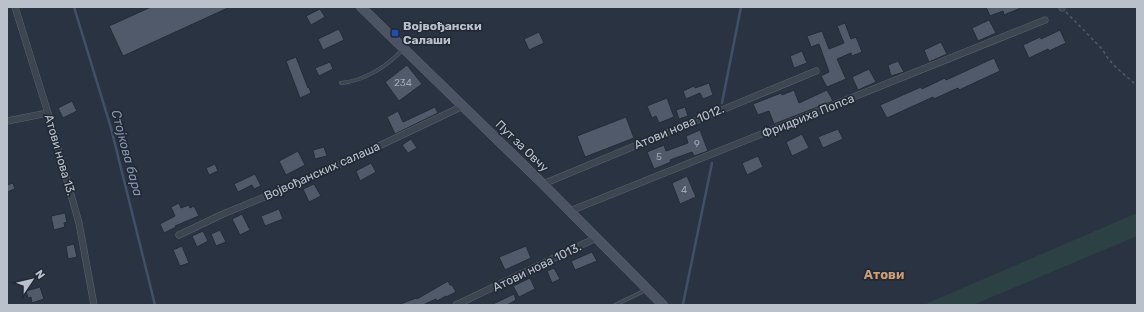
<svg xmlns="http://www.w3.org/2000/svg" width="1144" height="312" viewBox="0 0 1144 312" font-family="Rubik,sans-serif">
<rect width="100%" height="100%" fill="#293341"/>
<!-- green -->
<path fill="#2c4143" d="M1137,213V236L973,305H923Z"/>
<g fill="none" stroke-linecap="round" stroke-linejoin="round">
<!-- stream -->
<path stroke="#415069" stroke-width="2.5" d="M74,7L111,128L155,305
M722,103L741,7
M683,304L712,163"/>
</g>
<!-- building -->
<path fill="#505a6a" stroke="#242c38" d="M151,7H230L123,56L109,26Z
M986,7H1023L1004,15L1003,11L990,16Z
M320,9L325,17L311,25L306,16Z
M989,20L996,33L978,41L972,28Z
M845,23L851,39L856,37L862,52L852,56L851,53L837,59L846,79L827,87L821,76L829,72L819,44L811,47L807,36L822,31L829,49L844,43L837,26Z
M339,29L344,40L323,50L318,39Z
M1060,30L1066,43L1049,51L1048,49L1029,58L1023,45L1040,37L1041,39Z
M539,32L544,43L529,50L524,39Z
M941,42L947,54L929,62L924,50Z
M802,51L807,63L794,68L790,56Z
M296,57L308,88L309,87L311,93L300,98L286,61Z
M994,58L1000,71L959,90L958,88L934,99L933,97L887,118L880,105L921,87L922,89L945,78L946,80Z
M898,61L904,72L891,76L888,65Z
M330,62L333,69L319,76L315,68Z
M407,65L422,84L399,101L385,82Z
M869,69L876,82L858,90L852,77Z
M709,83L713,95L703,99L700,93L686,99L683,91L694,86L695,88Z
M794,90L799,103L827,90L833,101L774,124L769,111L758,115L753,104L781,93L782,95Z
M667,98L674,117L659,123L656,116L652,118L647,106Z
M72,101L77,111L63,118L58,108Z
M435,107L438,113L395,134L387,117L398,111L403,122Z
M685,107L688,116L679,119L676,110Z
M626,117L634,138L585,157L577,136Z
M838,129L843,139L823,148L818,137Z
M700,130L708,151L694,156L692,152L670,160L671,162L654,169L647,152L664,145L666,151L688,143L686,136Z
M802,134L809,148L792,156L786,142Z
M411,139L417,148L408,153L402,145Z
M324,147L327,156L315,159L313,150Z
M298,151L305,165L286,175L279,161Z
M758,156L763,167L747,175L742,163Z
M371,163L376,172L360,181L356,171Z
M215,164L218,171L209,175L206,168Z
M255,174L261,186L254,189L252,185L238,192L234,184Z
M687,176L696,197L680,204L672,183Z
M13,183L15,189L7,192V185Z
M314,184L321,196L309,202L303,189Z
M179,203L181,208L189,205L190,208L194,206L199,216L175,226L176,227L164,233L160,224L175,216L171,207Z
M279,209L283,219L265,226L261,216Z
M65,213L67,222L64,223L65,227L54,230L51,216Z
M242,214L250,230L240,235L232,219Z
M220,230L226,242L216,246L211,234Z
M203,231L208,241L197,247L192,236Z
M74,244L77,257L68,259L66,246Z
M182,246L189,263L180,266L173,250Z
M526,246L531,258L505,270L499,257Z
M592,252L597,261L575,270L571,261Z
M554,268L560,279L552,283L547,271Z
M530,278L535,289L519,297L513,286Z
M448,281L450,285H452L456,292L446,297V296L437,301L436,299L423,305H398L416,298L417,299Z
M40,287L44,299L32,303L31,297L28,298L26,291Z
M514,294L516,300L507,305H491Z"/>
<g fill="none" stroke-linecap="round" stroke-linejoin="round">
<!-- lane casing -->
<g stroke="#5b636e" stroke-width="4">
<path id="lane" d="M341,83C364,81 388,66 403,49
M615,305L646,290"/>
</g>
<!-- street casing -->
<g stroke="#5b636e" stroke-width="7">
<path id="street" d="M15,7L48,113L79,223L94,305
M1062,7V8
M7,121L48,113
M543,184L816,71
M570,211L1045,20
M179,235L223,214L284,189L362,154L463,106
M456,305L596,238"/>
</g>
<!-- secondary casing -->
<g stroke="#5b636e" stroke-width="10">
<path id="secondary" d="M361,7L543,184L663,305"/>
</g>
<!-- path -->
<path stroke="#4c5e61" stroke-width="1.5" stroke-dasharray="3 3" stroke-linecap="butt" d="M1066,12L1103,50C1110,65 1125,74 1137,86"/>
<!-- lane -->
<use href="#lane" stroke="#3d4551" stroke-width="3"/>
<!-- street -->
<use href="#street" stroke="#3d4551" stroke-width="6"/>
<!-- secondary -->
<use href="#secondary" stroke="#4c5464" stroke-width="9"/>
</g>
<!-- markers -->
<rect fill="#1a4fb4" stroke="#222a36" stroke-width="1.5" x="391" y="29" width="8" height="8" rx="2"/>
<g text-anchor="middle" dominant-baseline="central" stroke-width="3.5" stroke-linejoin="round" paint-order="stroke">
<!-- number labels -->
<g font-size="10" fill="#a0a7b3">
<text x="403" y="83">234</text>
<text x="697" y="144">9</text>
<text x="659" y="157">5</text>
<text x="684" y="190">4</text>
</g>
<!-- poi labels -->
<g font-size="12" font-weight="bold" fill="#bac1cb" stroke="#222a36" text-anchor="start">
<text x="403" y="26">Војвођански<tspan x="403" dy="14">Салаши</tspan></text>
</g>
<!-- street labels -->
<g font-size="12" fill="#bac1cb" stroke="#222a36">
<text transform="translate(808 116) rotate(-22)">Фридриха Попса</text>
<text transform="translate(679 127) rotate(-23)">Атови нова 1012.</text>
<text transform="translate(522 146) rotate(44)">Пут за Овчу</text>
<text transform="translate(60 155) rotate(74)">Атови нова 13.</text>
<text transform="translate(322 171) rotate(-24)">Војвођанских салаша</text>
<text transform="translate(537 267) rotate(-26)">Атови нова 1013.</text>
</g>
<!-- water labels -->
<g font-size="13" font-style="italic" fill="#8596b0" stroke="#222a36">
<text transform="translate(127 153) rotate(75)">Стојкова бара</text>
</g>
<!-- neighbourhood labels -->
<g font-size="13" font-weight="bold" fill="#ce9c72" stroke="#222a36">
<text x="884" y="274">Атови</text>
</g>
</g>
<!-- border -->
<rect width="1144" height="312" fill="none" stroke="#bac1cb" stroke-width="16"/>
<!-- north arrow -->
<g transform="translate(32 280) rotate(55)" stroke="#222a36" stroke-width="3" paint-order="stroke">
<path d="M0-3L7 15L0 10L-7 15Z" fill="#bac1cb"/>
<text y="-6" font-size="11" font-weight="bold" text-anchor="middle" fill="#bac1cb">N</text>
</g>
</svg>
